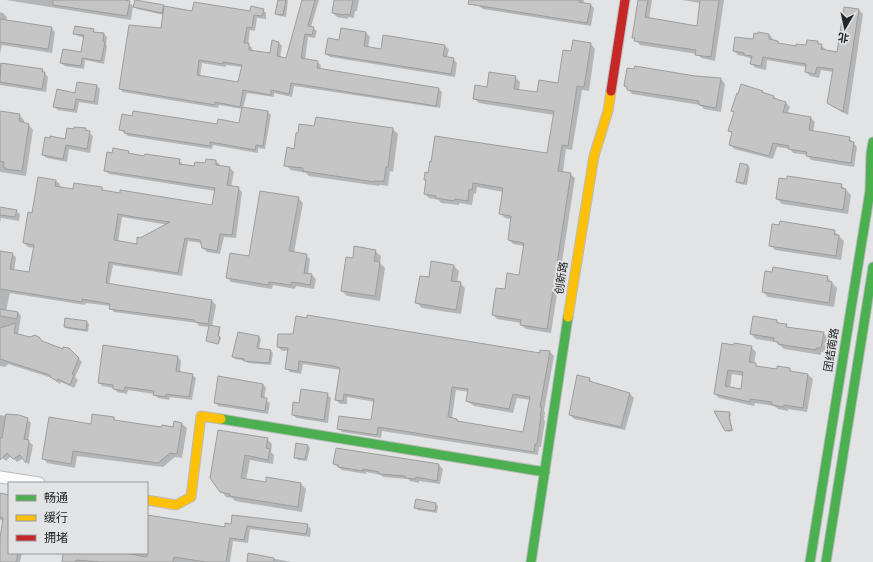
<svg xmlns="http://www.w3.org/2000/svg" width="873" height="562" viewBox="0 0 873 562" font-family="Overpass,'Noto Sans SC',sans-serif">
<rect width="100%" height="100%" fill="#e2e3e4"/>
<!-- shadow -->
<path fill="#0003" fill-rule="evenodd" d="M6,0H120L129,2L134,7L163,6L165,8L193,12H251L263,10L266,13V19L257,18L255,31L250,30L248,44L252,48V51L271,54L279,43L282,46L280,58L286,59L303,0H319L311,27L317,31L315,38L308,37L305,60L317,62L321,65L320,70L439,89L442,92L440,108L294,86L292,97L274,93V97L247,93L243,108L268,112L271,115L265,149L258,148V153L213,145L212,149L128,136L121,130L240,124L243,109L219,105L218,108L123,92L120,89L162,29L164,15L137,9L133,6L131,20ZM202,63L226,67V65L242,67L239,83L200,77Z
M279,0H288L286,17L279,16L276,13Z
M335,0H359L357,11H355L354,18L348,17V19L337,17L333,13Z
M470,0H584L583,3L590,4L594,8L591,26L483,9Z
M639,0H652L649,19L698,27L701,3L682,0H724L715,61L701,58L697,54L640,45L633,37Z
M845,8L859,10L863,14L848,115L833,107L828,103L833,72L821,70L819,78L810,76L806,72L807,67L767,60L766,70L756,68L751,64L752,59L747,57L738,55L734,51L754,41L759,33L769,34L773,39V41L777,42L780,44L797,47H807L808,41L818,42L826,50L825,51L838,53Z
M0,12L3,13L7,17L6,21L51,28L55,32L52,53L2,45L0,54Z
M93,30L96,33L104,34L107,37L106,45L107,46L104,64L85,60L84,69L65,66L61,63L82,53L85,38L78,36L74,33Z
M366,33L370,37L368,48L382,50L445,46L449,49L447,58L453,59L457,63L455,77L330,57L326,54L340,41Z
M591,44L595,49L589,91L582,90L572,150L566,149L563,172L570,174L575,178L551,333L526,329L521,325V323L497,319L493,315L505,290L520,276L524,246L513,244L509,240L512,219L505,218L500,213L503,192L477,187L476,194L474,193L472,205L459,203V205L441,203L439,200L429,198L425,194L427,181L425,179L548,155L554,115L479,103L474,98L487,88L515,77L520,82L519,90L538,94L559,84L572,52Z
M0,63L42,70L48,77L46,92L0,85Z
M695,77L721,79L725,84L721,112L704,109L700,105L632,94L625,86Z
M97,86L100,89L98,105L79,102L77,113L58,110L54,107L76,94Z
M762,92L774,97L778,101L786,103L790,107L787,114L811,118L815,122L813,132L849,138L857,147L854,167L811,160L807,155L793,153L790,149L777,147L773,159L734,149L730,145L733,134L729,130L734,113L732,111Z
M0,112L19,115L24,120V124L29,125L33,130L26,176L0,172Z
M85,129L93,136L90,153L69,149L67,162L47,158L43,155L66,140L75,130Z
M393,129L398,134L393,172L390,171L388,186L379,185V186L309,176L306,173L291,170L285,165L295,150Z
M128,152L131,155L179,160L183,165L195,167L216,161L220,165L219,167L230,168L234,172L231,187L238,188L242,192L236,238L224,237L220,254L207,252L203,248L202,243L188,241L182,276L113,265L109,285L212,301L216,305L212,327L220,329L219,337L221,338L219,344L208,342L210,327L199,326L197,323L114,312L110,308L111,306L86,303L85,305L10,293L6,311L18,312L21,316L18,335L64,350L69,349L82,362L75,377L78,380L74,388L61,382L60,384L52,378L8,364L5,367L0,366V252L12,254L16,257L14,271L30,273L34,248L28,247L24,243L33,214L56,181L60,184L59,188L74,190L102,188L105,192L213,206L215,191L109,174L105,170ZM122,217L168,225L140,239L138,245L118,242Z
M748,166L750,168L747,185L740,184L737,182Z
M841,185L851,195L848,214L782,204L777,199Z
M298,198L303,203L294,253L306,255L310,259L308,274L312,275L316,279L314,289L296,286L295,289L273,285L272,289L231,282L227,277L250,258Z
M0,208L16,211L20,214L19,221L1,218L0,223Z
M834,231L844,241L841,260L775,250L770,245Z
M375,251L381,256L380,263L385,268L380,301L347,296L342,291L353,259Z
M454,266L459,271L457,283H460L465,288L461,314L422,308L417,303L430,278Z
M827,277L837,288L834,307L768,297L763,292Z
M777,321L780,324L786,325L789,328L823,333L829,338L826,353L821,352V355L784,349L776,342L756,339L751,334Z
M87,322L89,324L88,332L68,329L65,327Z
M258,336L261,339L259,349L271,351L273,353L271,365L248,363L245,361L235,359L233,357Z
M723,344L751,347L756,352L754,364L759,367L778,370L790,369L792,372L808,375L813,379L807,412L788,409V411L778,409L774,406L755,403L754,406L719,398L715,394ZM732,374L744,376L742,390L730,388Z
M278,347L540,354L550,352L554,356L544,411L545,412L544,420L545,421L541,447H539L538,455L382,431L381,438L342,432L338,428L372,421L375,402L347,397V404H340L336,400L340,370L303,364L301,374L290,372L286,368L289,351H282ZM456,390L469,392L467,401L474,406L513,413L517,398L530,400L524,433L460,423L457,420L452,418Z
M178,357L181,361L180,373L192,375L196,378L192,400L170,397L169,400L158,398L154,394L128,390L127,394L117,392L114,388L102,386L99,382Z
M589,379L593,383L630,394L634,398L625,430L574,419L570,415Z
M263,384L266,388L264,399L270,403L268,414L218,406L215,402Z
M327,394L331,398L328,423L296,418L293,414L300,404Z
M729,413L731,414L730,418L733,431L728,432L726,430Z
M0,415L27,419L31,423L28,441L33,445L29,465L24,458L17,462L11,456L6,461L0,456Z
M114,418L117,422L162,429L174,428L175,423L182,424L187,428L182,458L175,457L163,467L77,456L75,468L47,463L43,458L91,425Z
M267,439L272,444L271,452L274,455L273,464L250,460L246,480L267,483L301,484L306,489L302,512L235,501L232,498L226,497L211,478Z
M308,446L310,448L307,461L298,460L295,457Z
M334,464L439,465L443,469L440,484L419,481V483L410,481L408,479L383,477L381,475L366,472V474L342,470Z
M0,495L9,496V553H22L20,562H0V540L4,521L0,520Z
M436,504L438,506L437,513L418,510L415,507Z
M147,517L226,529V524L307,525L311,529L310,537L250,529L248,543L233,541L230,562H63L64,553H147Z
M249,554L292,562H248Z"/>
<!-- building -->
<path fill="#c5c5c5" stroke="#9d9d9d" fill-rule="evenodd" d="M53,0H125L130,1L127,16L53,5Z
M135,0L164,5L162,13L133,7Z
M278,0H286L283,15L275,14Z
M302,0H315L308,26L314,27L312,35L305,34L301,58L318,61L317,68L439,88L436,106L291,83L289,94L271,90V95L243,90L240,107L215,102V105L119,89L129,25L161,28L164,6L192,11L194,2L250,11L251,6L264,9L262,16L254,15L252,28L247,27L244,43H249V50L270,53L272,40L279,42L277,56L286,58ZM199,60L223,64V62L242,65L238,82L197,75Z
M334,0H353L350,15L345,14L344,15L332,13Z
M469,0H580L579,2L591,4L587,23L468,4Z
M638,0H648L645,17L697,26L700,0H719L711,57L695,55L696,50L634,41L635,38H632Z
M844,7L859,9L843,112L827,103L833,69L817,67L815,74L805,72L806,64L763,57L761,66L750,64L752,56L744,55V53L733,51L735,37L753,39L754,33L757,34L758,32L769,34V39L778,41V43L796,46V44L806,45L807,40L818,41V44H822L821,49L837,52Z
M0,19L52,27L48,49L0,42Z
M75,26L94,29L93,32L104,33L103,41L105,42L101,61L82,58L81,66L60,63L63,49L81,52L84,35L73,34Z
M341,28L366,32L364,46L381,49L383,35L445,45L443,56L454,58L451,74L325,54L328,38L339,40Z
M573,40L591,43L584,87L577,86L568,146L562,145L558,171L571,173L547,329L520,325L521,320L492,315L496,288L505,289L507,273L519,275L524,243L508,240L511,216L499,214L503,188L473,183L472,190L469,189L468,201L455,199L454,201L436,198V196L424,194L426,180H424L425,172L428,173L430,161L431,162L435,136L547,153L554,111L473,99L475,85L487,87L489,72L516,76L514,89L537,92L539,80L558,83L563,50L571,51Z
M1,63L43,69L42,72H45L42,89L0,82Z
M635,66L695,76L721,78L716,108L699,105V101L627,90V87L624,86L627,68L634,69Z
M77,82L97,85L94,102L76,99L74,110L53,107L57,89L75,93Z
M741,84L763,91L762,92L774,96L773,98L786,102L783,112L811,117L809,130L850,137L849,141L854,142L851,163L806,156L807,152L788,149L789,146L773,143L769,156L729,145L732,132L728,131L734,112L731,111L737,93L738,94Z
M242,107L268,111L263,146L256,145L255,150L210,142V146L124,133L125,131L119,130L122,114L132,116L133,111L217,124L218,119L239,123Z
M0,111L20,114L19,121L29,124L22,171L5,169V167H3L4,162L0,161Z
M316,117L393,128L388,167H386L384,181H374V182L303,171V168L284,166L287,147L294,149L296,133H298L299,124L314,126Z
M74,127L86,128L85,130L90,131L87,149L66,145L63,159L42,155L45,137L50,138V136L65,139L67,128L74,129Z
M113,148L129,151L128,153L144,156L145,154L180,159L179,164L194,166L195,162L205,163L206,159L216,160V165L230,167L227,185L239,187L232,235L220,234L217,251L202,248L200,240L185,238L178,273L109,262L106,283L212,300L208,324L195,322L194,320L109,309L110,304L82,299V302L0,289V251L13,253L10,269L29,272L34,245L23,243L28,212L32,213L38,177L56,180L55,186L73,189L74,183L102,187V190L120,193V190L212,205L215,188L104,171L107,152L112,153ZM118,214L134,217L170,222L140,238L137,237V244L114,240Z
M740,163L748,165L744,183L736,182Z
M787,176L842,184L841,188L846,189L843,210L776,199L779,178L787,179Z
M260,191L299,197L289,251L307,254L304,273L312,274L310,285L292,282L291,285L269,282L268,285L226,278L230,253L249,256Z
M0,207L17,210L15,217L0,215Z
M780,221L835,230L834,235H839L836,256L769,246L772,224L779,225Z
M354,246L376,250L374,261L380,262L375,296L341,291L346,257L353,258Z
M431,261L454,265L451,281L461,282L456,310L415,303L420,276L429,277Z
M773,267L828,276L827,281L832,282L829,303L762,292L765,271L772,272Z
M0,309L18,312L17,319L0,316Z
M307,315L540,353V350L550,351L540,407H542L540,416H541L537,444H535L534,452L378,427L377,435L337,429L339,416L371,420L374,399L344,394L343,401L335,400L340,368L334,366L299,361L298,371L285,369L288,348L277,347L278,334H293L296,316L307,318ZM452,387L468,389L466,401L469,402L509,409L513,394L530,397L523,432L457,421V419L449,417H448Z
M753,316L777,320V323L787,324L786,327L824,332L821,348H816V350L778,344V342L773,341L774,338L750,334Z
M65,318L87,321L86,330L64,327Z
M16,323L14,333L30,337L35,335L39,337L42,341L63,349V347L69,348L79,358L72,374L74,375L70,385L58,379L57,381L50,377V375L0,359V328Z
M209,325L220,327L218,336L220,337L218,344L206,341Z
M238,332L259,336L257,348L271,350L269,363L244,361V359L232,357Z
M722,343L734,345V343L752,346L749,362L756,363V366L777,369V366L790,368V371L808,374L803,408L784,405L783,407L772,405V402L750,399V402L714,394ZM728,370L743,372L741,389L725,386Z
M103,345L178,356L176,371L193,374L189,397L166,394V397L153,395L154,391L125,387L124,391L113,389V385L98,383Z
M577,375L590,378L589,381L630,393L621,427L569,415Z
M218,376L263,384L261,397L267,398L265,411L214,403Z
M301,389L328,393L324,420L292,415L293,402L299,403Z
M714,411L730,412L729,416L732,430L725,431Z
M6,414L19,415L28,418L24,439L29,440L26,463L20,455L13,459L7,453L0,460V438H2Z
M92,414L114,417V420L161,427L162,425L173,427L174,421L182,423L177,454L170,453L158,463L73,451L71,464L42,459L49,417L91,424Z
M218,430L268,438L266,448L270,449L268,460L245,455L241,478L266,482V477L301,483L298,507L229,496L230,494L220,492L210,478Z
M296,443L308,445L305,459L294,458Z
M336,448L439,464L437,481L416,477L415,479L405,478V476L379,474V472L363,469V471L338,467V465L333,464Z
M0,493L9,495V553H18L16,562H0V538L3,518L0,517Z
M416,499L436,503L435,511L414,508Z
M147,515L225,527V523L231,524L232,515L308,524L306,534L247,526L244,540L230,538L226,562H205L174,557L173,562H100L76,560V562H62L63,553H124L147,557Z
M248,553L274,558V562H247Z"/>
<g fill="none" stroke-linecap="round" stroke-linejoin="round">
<!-- street casing -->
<g stroke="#babbbc" stroke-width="13">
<path id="street" d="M0,477L39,483"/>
</g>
<!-- fast casing -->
<g stroke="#babbbc" stroke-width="11">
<path id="fast" d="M221,419L545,472
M531,562L568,317
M810,562L870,191L871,154L873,142
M826,562L873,267"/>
</g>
<!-- slow casing -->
<g stroke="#babbbc" stroke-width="11">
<path id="slow" d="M568,317L594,156L608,111L611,91
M147,500L176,505L191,497L201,416L221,419"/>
</g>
<!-- jam casing -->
<g stroke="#babbbc" stroke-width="11">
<path id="jam" d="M611,91L625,0"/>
</g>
<!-- street -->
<use href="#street" stroke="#fbfbfb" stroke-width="11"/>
<!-- fast -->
<use href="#fast" stroke="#4caf50" stroke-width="9"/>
<!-- slow -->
<use href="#slow" stroke="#ffc107" stroke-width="9"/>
<!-- jam -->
<use href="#jam" stroke="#c62828" stroke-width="9"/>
</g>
<g text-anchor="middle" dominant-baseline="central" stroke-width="4" stroke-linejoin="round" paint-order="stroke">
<!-- street labels -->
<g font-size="11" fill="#242526" stroke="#e1e3e5">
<text transform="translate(562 278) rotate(-81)">创新路</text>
<text transform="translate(832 350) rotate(-81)">团结南路</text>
</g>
</g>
<!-- legend -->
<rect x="8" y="482" width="140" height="72" fill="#e1e3e5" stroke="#959799"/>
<rect x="16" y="495" width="20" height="6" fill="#4caf50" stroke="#959799"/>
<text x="44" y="502" font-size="12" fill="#242526">畅通</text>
<rect x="16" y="515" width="20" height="6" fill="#ffc107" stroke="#959799"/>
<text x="44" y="522" font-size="12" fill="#242526">缓行</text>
<rect x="16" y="535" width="20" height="6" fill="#c62828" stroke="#959799"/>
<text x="44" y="542" font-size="12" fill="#242526">拥堵</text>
<!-- north arrow -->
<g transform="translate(845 28) rotate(189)" stroke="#e1e3e5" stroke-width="3" paint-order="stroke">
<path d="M0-3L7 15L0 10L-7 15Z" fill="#242526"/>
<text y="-6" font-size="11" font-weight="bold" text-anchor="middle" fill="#242526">北</text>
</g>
</svg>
